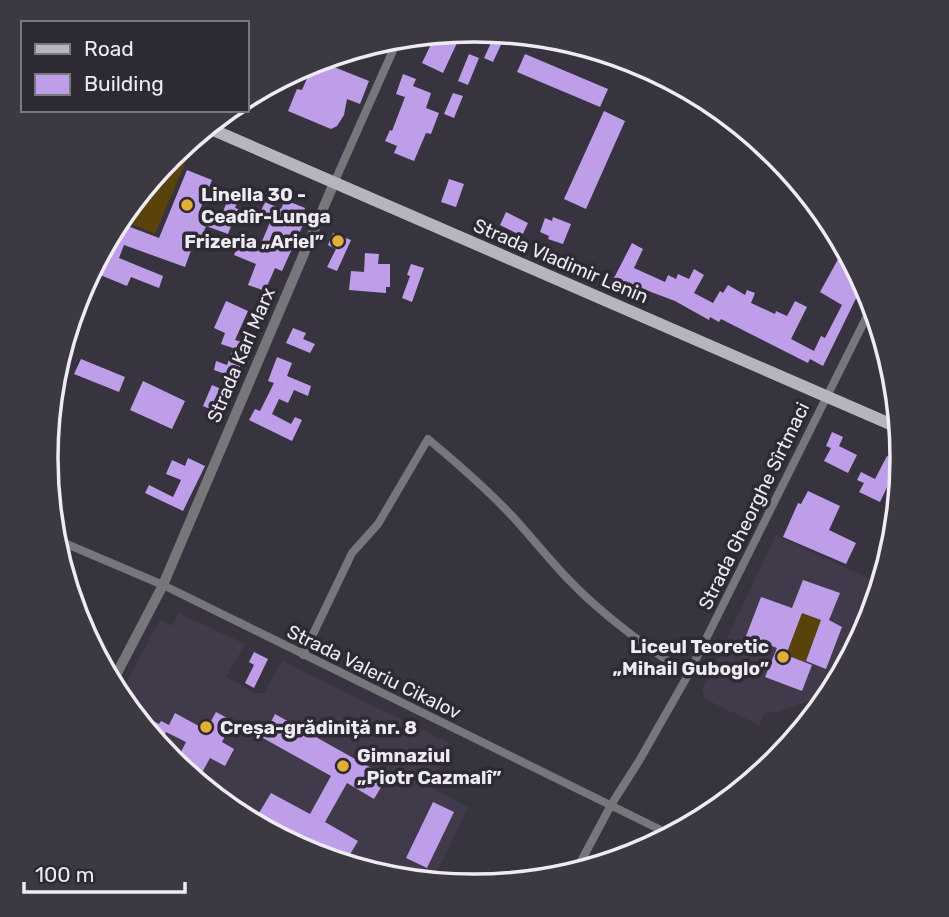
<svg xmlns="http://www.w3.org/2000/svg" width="949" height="917" viewBox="0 0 949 917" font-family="Rubik,sans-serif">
<rect width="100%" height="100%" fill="#38343f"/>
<!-- built -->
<path fill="#413a4b" d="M776,535L876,582L866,610L872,613L870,623L819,700L815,699L774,713L766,710L759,725L705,699L702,690Z
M178,613L245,644L226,677L255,693H264L282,661L451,744L430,787L468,807L434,879L310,854L171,761L123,689L160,620L172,626Z"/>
<!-- green -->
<path fill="#5a420b" d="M172,155L186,161L155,234L127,222Z
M802,613L821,620L805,662L786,655Z"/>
<!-- building -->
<path fill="#bf9ee9" d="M454,34L450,40L457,43L443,73L422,63L434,38Z
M495,34L505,36L493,62L484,58Z
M469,54L479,58L468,85L458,81Z
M525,54L608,89L600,107L517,72Z
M319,61L369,81L360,104L347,99L344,115L337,126L331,129L288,111L297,89L302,90L314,62Z
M403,74L416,79L413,86L431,93L426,108L439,113L431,134L426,133L414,161L394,153L397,146L385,141L390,130L392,131L405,97L396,94Z
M453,93L463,96L454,118L444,114Z
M604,111L625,121L586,209L564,199Z
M187,170L212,180L199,212L219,221L232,190L241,193L235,208L238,209L228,234L206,226L199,244L194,242L185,267L124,245L119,258L163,276L159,288L131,277L127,286L93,272L125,225L159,238Z
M449,179L464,184L456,207L441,202Z
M285,200L305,208L302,217L306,218L282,271L275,268L265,291L248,285L256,264L234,255L242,238L260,246L271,220L259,215L265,202L281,209Z
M506,212L528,223L522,236L500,225Z
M553,217L571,224L563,244L548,239L549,236L540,232L545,218L552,221Z
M333,233L351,240L337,271L327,267L336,249L328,245Z
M632,243L643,249L634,268L665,282L668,275L676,279L678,274L689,279L694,269L704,275L694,293L713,303L720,291L723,293L728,285L745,295L747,290L755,293L751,303L775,314L776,311L787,316L795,301L807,307L791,339L814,351L821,336L825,338L842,305L820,292L842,252L863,284L823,366L810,359L808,363L721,319L719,322L710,317L709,320L675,301L614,278Z
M365,253L379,254L378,264H390V287H386V293L349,290L351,271L364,272Z
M411,264L424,268L412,302L402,298L410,276L407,275Z
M226,301L248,311L235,340L248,344L236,378L214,370L216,361L227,365L233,348L221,344L225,333L214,328Z
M293,328L306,333L303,339L315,344L310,353L286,343Z
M277,357L292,363L287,376L311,386L308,396L294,390L288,403L279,399L272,414L291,424L295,417L302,420L292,441L249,420L255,409L260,411L274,383L268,381Z
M81,359L125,377L119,392L74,374Z
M143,381L185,401L172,429L130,410Z
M212,385L230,393L221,414L203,406Z
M832,432L843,437L839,446L857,455L848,473L824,461L831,448L826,446Z
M887,456L899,462L880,502L859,492L864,483L857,480L861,472L875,479Z
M188,458L205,466L183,511L145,493L149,485L173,497L181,480L166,474L172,460L185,466Z
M808,491L840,506L829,530L856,543L846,564L783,537L798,503L801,504Z
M803,580L840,593L829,620L842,627L826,669L806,661L821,620L802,613L786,655L812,665L802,691L765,677L777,648L746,636L761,597L792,608Z
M254,652L268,659L254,688L245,683L254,665L249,662Z
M216,712L233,721L222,742L234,749L225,766L210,758L198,780L175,764L186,742L166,732L162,742L156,738L139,714L159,724L161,721L169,725L175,713L206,730Z
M275,714L387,777L374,799L347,783L325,822L358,841L346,861L259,813L271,793L310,814L331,776L263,738Z
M433,802L454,812L427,868L406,858Z"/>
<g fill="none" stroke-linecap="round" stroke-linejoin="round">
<!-- minor -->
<path stroke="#78767b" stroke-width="8" d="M334,183L395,46
M62,542L163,585L669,834
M303,655L352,553L378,524L428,439C458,464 488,490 514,518C532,538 549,559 567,578C603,616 646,646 688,675
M578,867L611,805L639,761L688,675L873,304"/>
<!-- tertiary -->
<path stroke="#78767b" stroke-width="10" d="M115,677L163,585L334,183"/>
<!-- primary -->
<path stroke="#b8b4bf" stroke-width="12" d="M211,129L897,427"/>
</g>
<!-- markers -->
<g fill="#e3ae35" stroke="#2e2a34" stroke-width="2.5">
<circle cx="187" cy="205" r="7"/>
<circle cx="338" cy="241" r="7"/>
<circle cx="783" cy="657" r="7"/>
<circle cx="206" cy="727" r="7"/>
<circle cx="343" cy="766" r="7"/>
</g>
<g text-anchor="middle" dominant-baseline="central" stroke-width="7" stroke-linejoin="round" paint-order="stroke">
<!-- poi labels -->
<g font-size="19" font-weight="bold" fill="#eeebf2" stroke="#2e2a34" text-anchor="start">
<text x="201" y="194">Linella 30 -<tspan x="201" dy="22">Ceadîr-Lunga</tspan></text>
<text x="324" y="241" text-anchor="end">Frizeria „Ariel”</text>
<text x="769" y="646" text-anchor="end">Liceul Teoretic<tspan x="769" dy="22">„Mihail Guboglo”</tspan></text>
<text x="220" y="727">Creșa-grădiniță nr. 8</text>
<text x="357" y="755">Gimnaziul<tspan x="357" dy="22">„Piotr Cazmalî”</tspan></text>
</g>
<!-- street labels -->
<g font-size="19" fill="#eeebf2" stroke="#2e2a34">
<text transform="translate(561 261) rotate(23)">Strada Vladimir Lenin</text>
<text transform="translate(241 355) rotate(-67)">Strada Karl Marx</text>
<text transform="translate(754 506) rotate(-64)">Strada Gheorghe Sîrtmaci</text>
<text transform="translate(374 672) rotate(26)">Strada Valeriu Cikalov</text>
</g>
</g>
<!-- crop -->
<path d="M0 0H949V917H0ZM58 458a416 416 0 1 1 832 0a416 416 0 1 1-832 0Z" fill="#3d3943" fill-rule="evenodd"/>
<path fill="none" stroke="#eeebf2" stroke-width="3.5" d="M58 458a416 416 0 1 1 832 0a416 416 0 1 1-832 0Z"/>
<!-- legend -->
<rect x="21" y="21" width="228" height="91" fill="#2e2a34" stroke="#7b7780" stroke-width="2"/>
<rect x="35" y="44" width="35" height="10" fill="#b8b4bf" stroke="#7b7780" stroke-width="2"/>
<text x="84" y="56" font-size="21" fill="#eeebf2">Road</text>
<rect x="35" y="74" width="35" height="21" fill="#bf9ee9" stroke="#7b7780" stroke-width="2"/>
<text x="84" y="91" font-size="21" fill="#eeebf2">Building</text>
<!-- scale -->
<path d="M24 882v10h161v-10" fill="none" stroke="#eeebf2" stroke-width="3.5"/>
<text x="35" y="882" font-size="21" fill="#eeebf2" stroke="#2e2a34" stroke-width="5" paint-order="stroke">100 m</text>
</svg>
